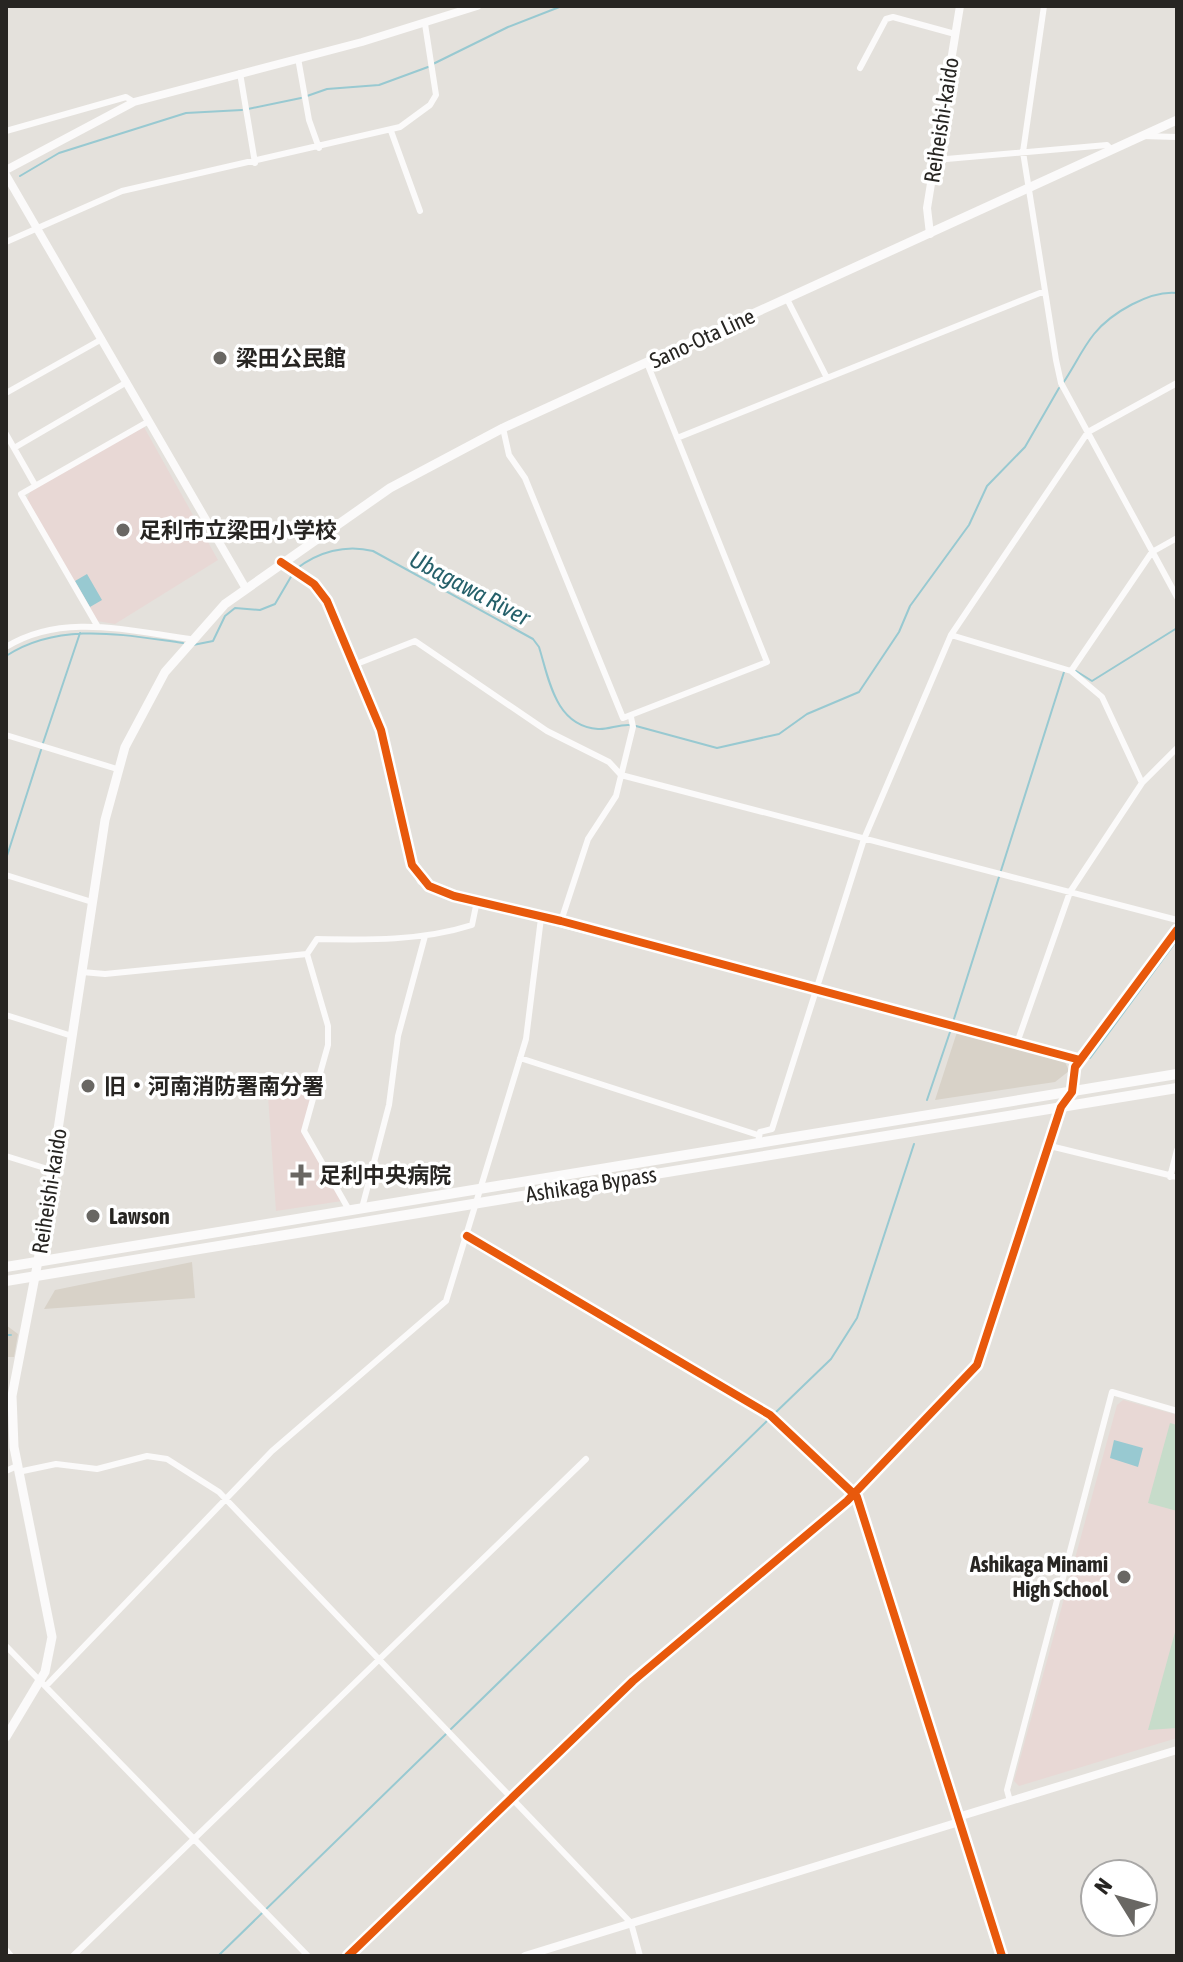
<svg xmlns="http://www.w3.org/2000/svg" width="1183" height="1962" viewBox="0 0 1183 1962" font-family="'Asap Condensed','Noto Sans JP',sans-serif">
<rect width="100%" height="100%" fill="#e4e1dc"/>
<!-- built -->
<path fill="#d8d2c8" d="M957,1032L1065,1062L1069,1071L1055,1082L935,1100Z
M192,1262L195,1298L44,1309L55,1290Z
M6,1325L18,1334L14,1357H6V1335H11L6,1334Z"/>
<!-- education -->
<path fill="#e8d8d5" d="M144,427L218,560L115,624L97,621L27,499L31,490Z
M313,1092L306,1137L342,1201L276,1211L268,1096Z
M1123,1400L1177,1415V1738L1019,1786L1014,1781L1117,1405Z"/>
<!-- green -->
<path fill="#c7dcca" d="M1170,1423L1177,1425V1511L1148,1503Z
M1177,1625V1728L1148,1730Z"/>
<!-- water -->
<path fill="#98c9d1" d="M87,574L102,600L90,607L75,581Z
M1114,1440L1143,1448L1138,1467L1110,1458Z"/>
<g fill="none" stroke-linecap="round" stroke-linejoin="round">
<!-- stream -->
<path stroke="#98c9d1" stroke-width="2" d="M433,64L508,27L562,6
M307,96L327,89L379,85L428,67
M248,109L301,98
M20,176L59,153L186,113L242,110
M1063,383C1074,367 1082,349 1094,334C1111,313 1150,290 1177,293
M296,569C318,552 345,544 373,551L533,639L539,647C549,679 555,726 598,729C608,730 619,724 630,725
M193,645L213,641L225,616L235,608L260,610L275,604L292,575
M6,656C60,621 123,635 183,643
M1076,671L1092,681L1177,628
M636,726L717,748L779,734L807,714L859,692L899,632L910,606L969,525L987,486L1025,447L1059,388
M43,743L80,633
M6,859L41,750
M953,1022L1064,672
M1090,1058L1177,940
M927,1100L950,1032
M6,1335H11
M774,1414L831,1359L857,1318L914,1144
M451,1729L770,1418
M515,1800L634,1686L854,1501
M218,1956L446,1734
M353,1956L449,1862"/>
<!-- minor -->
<path stroke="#fbfafa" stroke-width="6" d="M1044,6L1023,152L1056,360L1061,383L1177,597
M298,58L309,120L319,148
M860,68L886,19L893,17L955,34
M240,73L255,163
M6,131L126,97L134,102
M391,131L420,211
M1142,136L1177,137
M935,160L1107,145L1112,150
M6,242L122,191L400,127L430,105L436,95L425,24
M787,299L827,378
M6,393L102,339
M503,428L509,455L525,478L623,718L767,662L647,363
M6,434L35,485
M677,438L1045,291
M14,448L127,382
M98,627L21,494L149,421
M951,635L1071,671L1102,697L1142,783
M6,647C62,612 129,631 190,639
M354,665L415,641L547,731L609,762L621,775L1177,920
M1071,671L1152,552L1177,538
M6,735L117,769
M6,875L92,902
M561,921L588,839L616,796L633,727L631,717
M307,954L328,1026V1045L304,1131L349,1210
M82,972L105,974L307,954L317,939C368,940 422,941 472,925L477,901
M816,989L1080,1060
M6,1015L72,1036
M1017,1043L1070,892L1142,783L1177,748
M520,1058L758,1135
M758,1143L760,1132L772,1129L864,839L951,635L1088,432L1177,383
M1050,1146L1177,1177
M6,1156L51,1170
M1170,1177L1177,1150
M362,1208L389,1105L398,1036L425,936
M467,1236L770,1415L857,1497L1002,1956
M6,1471L17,1466
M18,1472L56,1464L97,1469L147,1456L167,1459L219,1492L631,1923L640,1956
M6,1646L308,1956
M46,1686L272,1451L446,1301L526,1039L541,918
M1010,1801L1007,1790L1112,1392L1177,1411
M6,1950L11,1956
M73,1956L586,1459
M348,1956L633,1681L847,1501L977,1365L1061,1107L1072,1092L1075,1067L1177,930"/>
<!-- tertiary -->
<path stroke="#fbfafa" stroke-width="8" d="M6,170L134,102L362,42L477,6
M6,175L245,587
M930,234L927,208L960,6
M281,562L314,584L327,601L381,730L412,865L421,881L454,896L816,989
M958,1817L1177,1750
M525,1956L959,1822"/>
<!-- secondary -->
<path stroke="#fbfafa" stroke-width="9" d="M6,1737L45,1672L52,1637L14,1447L12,1396L38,1261L105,820L125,747L165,672L225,604L390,488L503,428L1177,120"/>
<!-- trunk -->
<path stroke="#fbfafa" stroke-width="10" d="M6,1267L1177,1074
M6,1281L1177,1088"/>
<!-- cycleway casing -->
<g stroke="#fff" stroke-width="13">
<path id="cycleway" d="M281,562L314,584L327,601L381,730L412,865L429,886L454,896L561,921L1080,1060
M467,1236L770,1415L857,1497L1002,1956
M348,1956L633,1681L847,1501L977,1365L1061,1107L1072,1092L1075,1067L1177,930"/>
</g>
<!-- cycleway -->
<use href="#cycleway" stroke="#e8590c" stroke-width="8"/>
</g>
<!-- markers -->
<g fill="#696763" stroke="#fff" stroke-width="3">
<circle cx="220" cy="358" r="8"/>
<circle cx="123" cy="530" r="8"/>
<circle cx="88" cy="1086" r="8"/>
<path d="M297 1163h8v8h8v8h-8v8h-8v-8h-8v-8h8z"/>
<circle cx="93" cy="1216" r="8"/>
<circle cx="1124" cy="1577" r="8"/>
</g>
<g text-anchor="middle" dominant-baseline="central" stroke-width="7" stroke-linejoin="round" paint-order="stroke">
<!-- street labels -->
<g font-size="22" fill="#272522" stroke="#fff">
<text transform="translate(941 120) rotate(-81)">Reiheishi-kaido</text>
<text transform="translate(702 338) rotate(-25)">Sano-Ota Line</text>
<text transform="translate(591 1184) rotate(-9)">Ashikaga Bypass</text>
<text transform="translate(49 1191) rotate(-81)">Reiheishi-kaido</text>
</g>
<!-- poi labels -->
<g font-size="22" font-weight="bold" fill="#272522" stroke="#fff" text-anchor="start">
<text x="236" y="358">梁田公民館</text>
<text x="139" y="530">足利市立梁田小学校</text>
<text x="104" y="1086">旧・河南消防署南分署</text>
<text x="319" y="1175">足利中央病院</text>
<text x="109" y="1216">Lawson</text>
<text x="1108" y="1564" text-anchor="end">Ashikaga Minami<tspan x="1108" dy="25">High School</tspan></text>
</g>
<!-- water labels -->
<g font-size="24" font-style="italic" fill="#25606a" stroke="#fff">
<text transform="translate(470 588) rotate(28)">Ubagawa River</text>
</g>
</g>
<!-- border -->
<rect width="1183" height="1962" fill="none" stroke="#272522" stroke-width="16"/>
<!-- north arrow -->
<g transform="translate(1119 1898) rotate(307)"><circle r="38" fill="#ffffff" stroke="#a9a8a7" stroke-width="2"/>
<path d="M0-6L14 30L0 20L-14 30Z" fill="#696763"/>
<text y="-12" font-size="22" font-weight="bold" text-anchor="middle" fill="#272522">N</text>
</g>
</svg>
